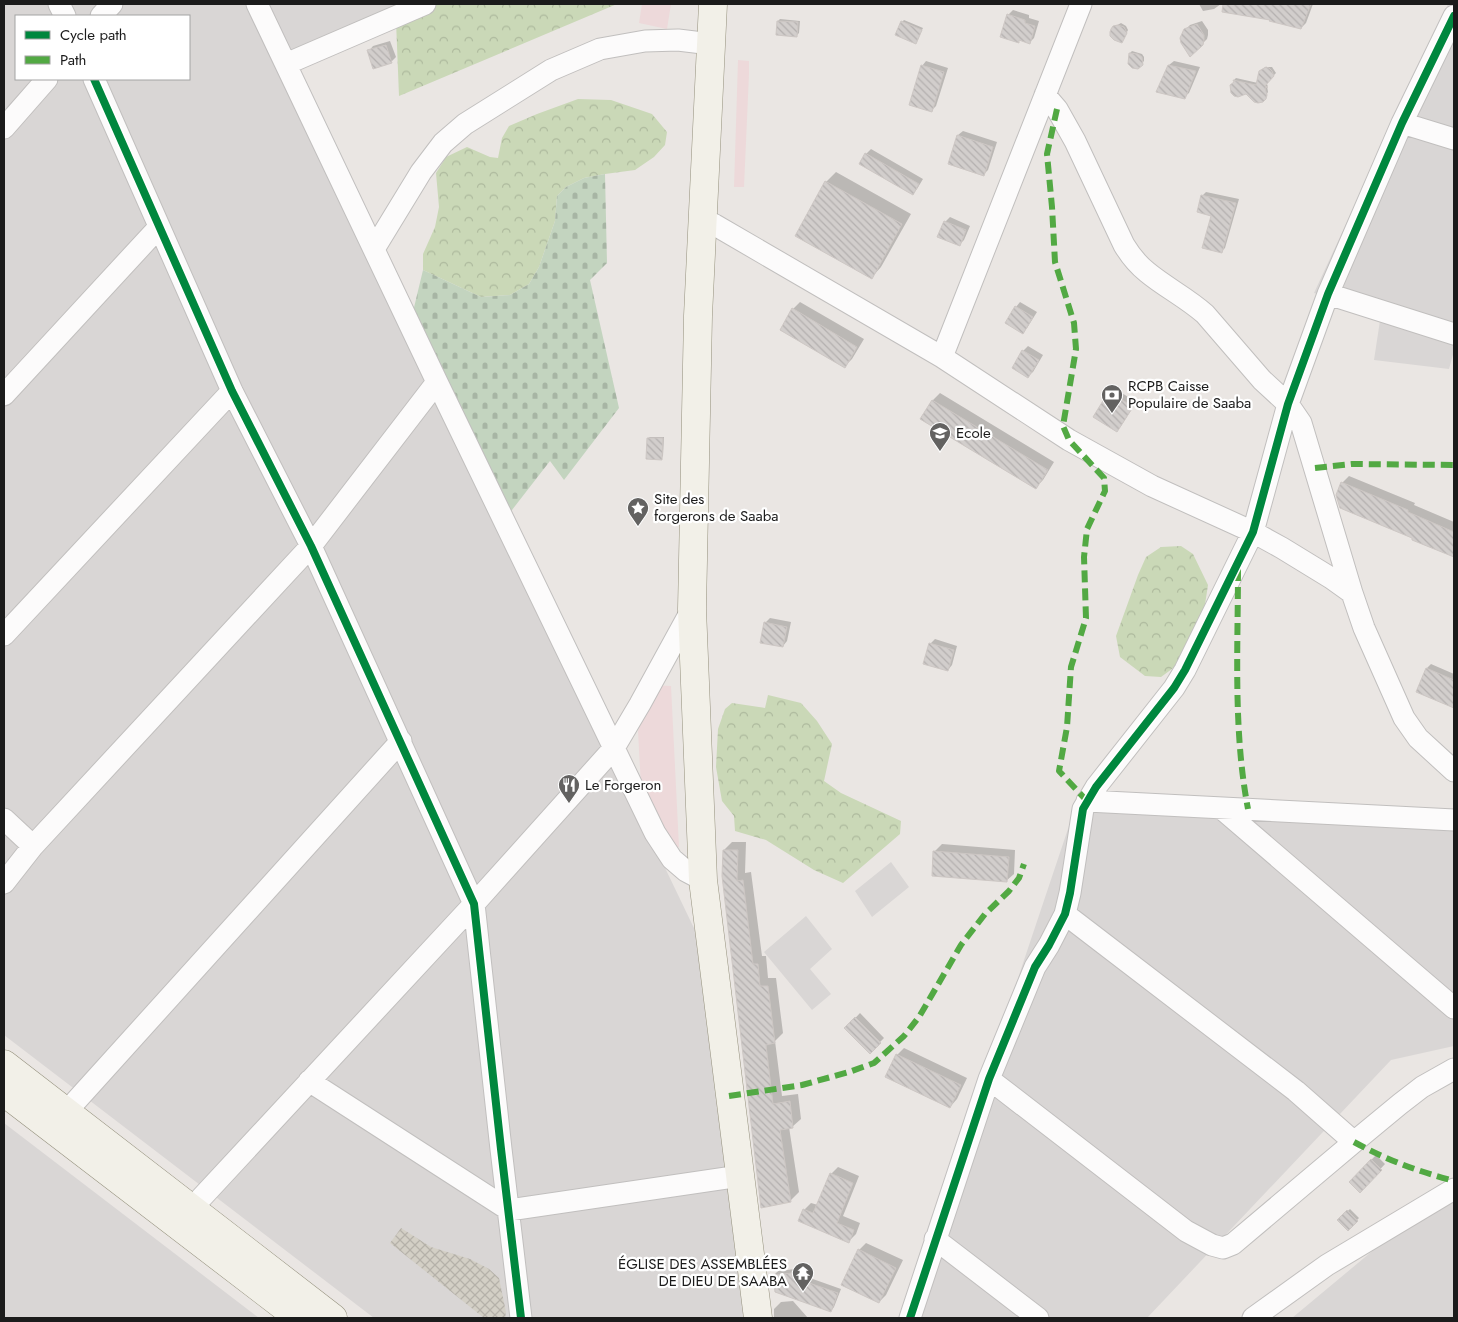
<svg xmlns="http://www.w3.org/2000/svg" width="1458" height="1322" viewBox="0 0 1458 1322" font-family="Jost,sans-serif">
<defs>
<pattern id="construction-cross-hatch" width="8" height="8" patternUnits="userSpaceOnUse" patternTransform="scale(1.25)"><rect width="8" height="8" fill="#d3cfc5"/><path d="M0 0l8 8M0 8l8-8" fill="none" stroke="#b5b1a9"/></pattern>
<pattern id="forest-crowns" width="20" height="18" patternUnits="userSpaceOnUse" patternTransform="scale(1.25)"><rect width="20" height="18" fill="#cad8b7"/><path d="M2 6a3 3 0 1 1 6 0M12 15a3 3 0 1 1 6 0" fill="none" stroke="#adb99d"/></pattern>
<pattern id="cemetery-stones" width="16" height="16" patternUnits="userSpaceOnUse" patternTransform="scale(1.25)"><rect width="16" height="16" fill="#c3d4bf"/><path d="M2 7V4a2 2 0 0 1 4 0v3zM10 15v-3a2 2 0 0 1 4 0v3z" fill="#a7b5a4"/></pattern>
<pattern id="building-back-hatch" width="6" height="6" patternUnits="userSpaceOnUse" patternTransform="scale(1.25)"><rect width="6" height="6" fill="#d2cecc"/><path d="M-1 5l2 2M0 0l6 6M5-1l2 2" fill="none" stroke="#b4b0af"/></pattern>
</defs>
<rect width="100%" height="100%" fill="#eae6e3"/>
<!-- residential -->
<path fill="#d9d6d5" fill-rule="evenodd" d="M4,4H413L278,62L704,949L755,1318H374L4,1035ZM16,16H189V79H16Z
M1448,4H1454V351L1449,369L1374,360L1381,314L1314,293Z
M1077,802L1454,824V1046L1391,1060L1147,1318H904Z
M891,862L909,887L872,917L855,891Z
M806,916L832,949L810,969L831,994L812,1010L764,952Z
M4,1123L259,1318H4Z
M1454,1183V1318H1292Z"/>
<!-- commercial -->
<path fill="#edd9da" d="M642,4H671L667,29L639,23Z
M738,60L749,61V74L744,187H734Z
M651,685L671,686L679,847L667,848L641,787L638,731Z"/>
<!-- construction -->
<path fill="url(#construction-cross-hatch)" d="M401,1228L431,1247L470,1259L489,1269L499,1278L506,1312L505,1318H484L390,1243Z"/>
<!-- forest -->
<path fill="url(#forest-crowns)" d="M436,4H617L399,96L396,21Z
M578,99L611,100L652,114L667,132L665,145L654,157L635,170L605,174L584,178L566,187L557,196L555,221L539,267L529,284L510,295L481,297L423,270V254L435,227L439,207L436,173L446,157L467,147L490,157L498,158L502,138L509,126L537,114Z
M1181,546L1193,554L1208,585L1204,611L1176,666L1161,677L1145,676L1120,657L1116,636L1138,575L1146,557L1161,547Z
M768,695L801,703L817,721L832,744L824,781L841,793L901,821L900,834L843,883L814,870L766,840L735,831L734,816L722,801L716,767L718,729L725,709L732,703L765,708Z"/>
<!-- cemetery -->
<path fill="url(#cemetery-stones)" d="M605,174L607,263L590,280L619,408L564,480L550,461L505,519L411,320L423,270L481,297L510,295L529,284L539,267L555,221L557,196L566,187L584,178Z"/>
<!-- shadow -->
<path fill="#0003" d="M1199,4H1221L1214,9L1203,11Z
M1243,4H1313L1306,23L1301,28L1247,13Z
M1013,10L1029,15V18L1039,21L1034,38L1030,42L1020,39L1019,41L1008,15Z
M780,19L800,21L799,33L797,35L778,21Z
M904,20L923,28L916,42L902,22Z
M1202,21L1208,30V35L1207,39L1190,56L1185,30L1190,25Z
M1121,23L1126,26L1128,30L1122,42L1114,27Z
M390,41L396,57L391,62L369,51L373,46Z
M1132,51L1142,54L1144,57V61L1138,67L1130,53Z
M926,61L948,68L936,106L931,111L922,66Z
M1174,61L1200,67L1189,93L1184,97L1169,65Z
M1265,67H1272L1276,73L1265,84L1268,85L1267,86L1268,92L1264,99L1234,80L1236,78L1258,83L1261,72Z
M963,131L997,142L988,170L984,174L958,135Z
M871,149L923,179L917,189L913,194L860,164L866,154Z
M836,172L911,214L881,267L872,277L826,182Z
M1206,192L1239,199L1225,248L1221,252L1212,215L1202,196Z
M950,217L970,226L964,240L960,244L945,222Z
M800,302L864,339L852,359L845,366L793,309Z
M1020,302L1037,312L1027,328L1023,332L1016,307Z
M1028,346L1043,355L1033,372L1028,376L1013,367L1023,351Z
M1114,388L1136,402L1121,426L1116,431L1110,392Z
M940,393L1054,462L1043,480L1036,487L922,419L933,400Z
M650,437H664L663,456L661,458L648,438Z
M1349,476L1415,503L1414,505L1454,522V556L1413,539L1414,537L1342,483Z
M770,618L791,622L787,641L783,646L765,623Z
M935,639L957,646L952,665L948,670L930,644Z
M1431,664L1454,674V706L1418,691L1427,668Z
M732,842H746L745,873L751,872L762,956H766L768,978H776L783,1033L775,1041L782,1096L798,1094L801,1119L792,1127H789L799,1192L790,1201L724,850Z
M942,844L1015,850L1014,874L1006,881L935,851Z
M860,1013L884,1038L870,1052L846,1028Z
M904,1048L967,1078L957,1099L950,1107L897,1055Z
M1376,1155L1385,1164L1360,1191L1350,1182Z
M838,1167L859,1176L843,1216L860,1223L856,1234L849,1241L804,1210L811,1203L818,1205L831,1174Z
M1350,1209L1359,1218L1348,1229L1338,1220Z
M866,1243L903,1260L886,1295L879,1302L859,1250Z
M795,1269L796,1273L841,1289L834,1307L831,1311L774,1275L778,1271Z
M793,1301L808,1318H774V1309L781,1302Z"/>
<!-- building -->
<path fill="url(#building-back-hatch)" stroke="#cdc7c4" d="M1223,4H1311L1301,29L1269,21L1270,20L1222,12Z
M1007,14L1025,20V23L1035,26L1030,44L1019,40V43L1000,37Z
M777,21L798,22L797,37L776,35Z
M901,21L922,30L916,44L895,35Z
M1197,24L1204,35V40L1203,45L1190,57L1181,43L1180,38L1184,29Z
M1118,25L1124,27L1127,33L1122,43L1114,40L1110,36V32L1111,29L1113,26Z
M386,45L392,63L373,69L367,50Z
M1129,53L1138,54L1142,57L1143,65L1138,69L1132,68L1128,64Z
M921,65L944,72L932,112L909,105Z
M1168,65L1196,71L1185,99L1156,92Z
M1266,67L1269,68L1272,71L1274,76L1265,86L1268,87L1265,88L1267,95L1266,99L1263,102L1258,103L1254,102L1246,94L1238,97L1234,96L1231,93L1230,85L1234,82L1233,80L1256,85L1259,71Z
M957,135L993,147L984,176L948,164Z
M865,153L919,184L913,195L859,164Z
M825,181L902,224L872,279L795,236Z
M1201,195L1236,203L1222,253L1202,248L1211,216L1197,212Z
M944,221L966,230L960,246L937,237Z
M1015,306L1033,317L1023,334L1005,323Z
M792,308L857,347L845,368L780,330Z
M1022,350L1039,360L1028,378L1012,368Z
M1109,391L1133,407L1117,432L1093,417Z
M932,400L1048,470L1036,489L920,419Z
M647,438H663L662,460L646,459Z
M1341,482L1408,510V512L1454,532V557L1412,540V538L1340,508L1336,495Z
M764,622L787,627L783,647L760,643Z
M929,643L954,650L948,671L923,664Z
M1426,668L1454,680V708L1416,692Z
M723,850H738L737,881L743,880L753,964H758L760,986H768L775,1043L766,1045L773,1104L790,1101L793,1128L780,1130L791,1202L761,1208L722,876Z
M933,851L1009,857L1007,882L932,876Z
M855,1017L881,1043L870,1054L844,1028Z
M896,1054L961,1085L950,1108L885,1077Z
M1371,1159L1382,1170L1360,1193L1349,1182Z
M830,1173L853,1183L837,1223L854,1230L849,1243L798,1221L803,1209L813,1213Z
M1347,1210L1358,1221L1348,1231L1337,1220Z
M858,1249L896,1268L879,1303L841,1285Z
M792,1273V1277L838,1293L831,1312L775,1292L773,1275Z"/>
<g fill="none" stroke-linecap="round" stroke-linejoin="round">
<!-- street casing -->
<g stroke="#c1bfbe" stroke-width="23">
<path id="street" d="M59,4L65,16
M257,4L437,382L655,833L672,859L686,871L703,880
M101,16L112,4
M286,64L425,4
M94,79L232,391L311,546L474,904L501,1149L521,1318
M1045,95L1057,109L1075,141L1124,245C1130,255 1137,264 1147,272C1165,287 1187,298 1205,314L1262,380L1288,404L1301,423L1352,593
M1402,123L1454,139
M4,128L47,79
M703,219L715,225L942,357L1069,440L1152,486L1253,532L1282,548L1331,578L1352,593L1364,628L1404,718L1418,738L1454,771
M374,249L421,172L443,143L465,124L551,70L600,49L645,41L678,40L711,44
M1328,294L1454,334
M942,357L1081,4
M4,395L159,227
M4,635L232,391
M1087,801L1454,820
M1221,808L1454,1008
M4,819L33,846
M4,883L33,846L311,546L437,382
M1065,914L1296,1091L1354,1142
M989,1079L1186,1231L1212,1245L1223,1248L1233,1244L1354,1142L1400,1104L1422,1087L1454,1069
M309,1081L509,1210L740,1176
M66,1112L401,741
M191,1209L474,904L614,748L640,704L692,609
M935,1239L1038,1318
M910,1318L989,1079L1035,967L1049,945L1065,914L1070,893L1083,809L1096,787L1174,688L1185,670L1253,532L1288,404L1328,294L1402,123L1454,16
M1253,1318L1327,1265L1454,1189"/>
</g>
<!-- secondary casing -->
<g stroke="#94907c" stroke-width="29">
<path id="secondary" d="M713,4L698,316L692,609L703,880L758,1318
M4,1064L333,1318
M4,1092L299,1318"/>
</g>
<!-- street -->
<use href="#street" stroke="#fcfbfb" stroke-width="21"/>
<!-- secondary -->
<use href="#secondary" stroke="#f2f0e8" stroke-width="28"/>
<!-- quiet -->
<path stroke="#52a943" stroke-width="6" stroke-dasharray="12 6" stroke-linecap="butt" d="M1057,109L1047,154L1052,207L1055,262L1074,323L1076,349L1063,426L1069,440L1104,478L1105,491L1087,529L1084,557L1086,618L1071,667L1067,727L1059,771L1087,801
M1315,468L1352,464L1454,465
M1238,569C1238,649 1233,730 1248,809
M729,1096L802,1085L849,1072L874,1063L904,1036L919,1017L961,945L985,914L1009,891L1019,878L1024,864
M1354,1142C1387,1160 1417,1171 1454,1181"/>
<!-- cycleway casing -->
<g stroke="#fff" stroke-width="11">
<path id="cycleway" d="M94,79L232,391L311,546L474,904L501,1149L521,1318
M910,1318L989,1079L1035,967L1049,945L1065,914L1070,893L1083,809L1096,787L1174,688L1185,670L1253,532L1288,404L1328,294L1402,123L1454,16"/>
</g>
<!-- cycleway -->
<use href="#cycleway" stroke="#00873e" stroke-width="8"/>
</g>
<!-- icons -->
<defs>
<g id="bank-pin" transform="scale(1.125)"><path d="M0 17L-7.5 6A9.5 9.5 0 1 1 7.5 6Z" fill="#636261" stroke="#fff"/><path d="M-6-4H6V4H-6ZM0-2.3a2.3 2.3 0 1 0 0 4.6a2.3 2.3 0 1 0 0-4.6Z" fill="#fff"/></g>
<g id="school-pin" transform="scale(1.125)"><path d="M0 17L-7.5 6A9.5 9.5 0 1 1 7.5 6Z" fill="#636261" stroke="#fff"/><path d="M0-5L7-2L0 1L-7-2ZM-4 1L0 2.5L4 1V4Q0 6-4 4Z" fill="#fff"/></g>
<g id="sight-pin" transform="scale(1.125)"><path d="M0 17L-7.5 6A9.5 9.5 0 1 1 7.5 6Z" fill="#636261" stroke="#fff"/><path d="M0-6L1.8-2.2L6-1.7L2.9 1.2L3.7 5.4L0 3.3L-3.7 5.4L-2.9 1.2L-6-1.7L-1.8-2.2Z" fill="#fff"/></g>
<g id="restaurant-pin" transform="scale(1.125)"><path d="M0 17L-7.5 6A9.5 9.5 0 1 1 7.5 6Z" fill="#636261" stroke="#fff"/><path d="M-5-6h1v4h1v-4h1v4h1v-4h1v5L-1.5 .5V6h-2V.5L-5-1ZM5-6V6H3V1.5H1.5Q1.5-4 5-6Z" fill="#fff"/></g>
<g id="temple-pin" transform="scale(1.125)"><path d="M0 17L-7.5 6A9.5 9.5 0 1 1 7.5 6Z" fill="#636261" stroke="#fff"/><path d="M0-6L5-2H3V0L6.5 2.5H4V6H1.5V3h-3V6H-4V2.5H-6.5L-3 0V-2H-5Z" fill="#fff"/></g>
</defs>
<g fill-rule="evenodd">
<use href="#bank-pin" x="1112" y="395"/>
<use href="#school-pin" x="940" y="433"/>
<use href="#sight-pin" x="638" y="508"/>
<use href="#restaurant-pin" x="569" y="785"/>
<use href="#temple-pin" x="803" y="1273"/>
</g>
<g text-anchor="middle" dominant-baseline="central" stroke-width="4.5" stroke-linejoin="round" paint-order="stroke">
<!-- poi labels -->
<g font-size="15" fill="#1b1b1b" stroke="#fff" text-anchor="start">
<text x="1128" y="386">RCPB Caisse<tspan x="1128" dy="17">Populaire de Saaba</tspan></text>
<text x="956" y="433">Ecole</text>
<text x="654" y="499">Site des<tspan x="654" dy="17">forgerons de Saaba</tspan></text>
<text x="585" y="785">Le Forgeron</text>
<text x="787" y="1264" text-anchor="end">ÉGLISE DES ASSEMBLÉES<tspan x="787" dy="17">DE DIEU DE SAABA</tspan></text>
</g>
</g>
<!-- border -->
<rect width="1458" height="1322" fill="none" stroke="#1b1b1b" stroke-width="10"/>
<!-- legend -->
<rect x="15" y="15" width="175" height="65" fill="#ffffff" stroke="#a4a4a4"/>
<rect x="25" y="31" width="25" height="8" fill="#00873e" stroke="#a4a4a4"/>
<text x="60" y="40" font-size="15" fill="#1b1b1b">Cycle path</text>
<rect x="25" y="56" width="25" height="8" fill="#52a943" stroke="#a4a4a4"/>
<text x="60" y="65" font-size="15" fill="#1b1b1b">Path</text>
</svg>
